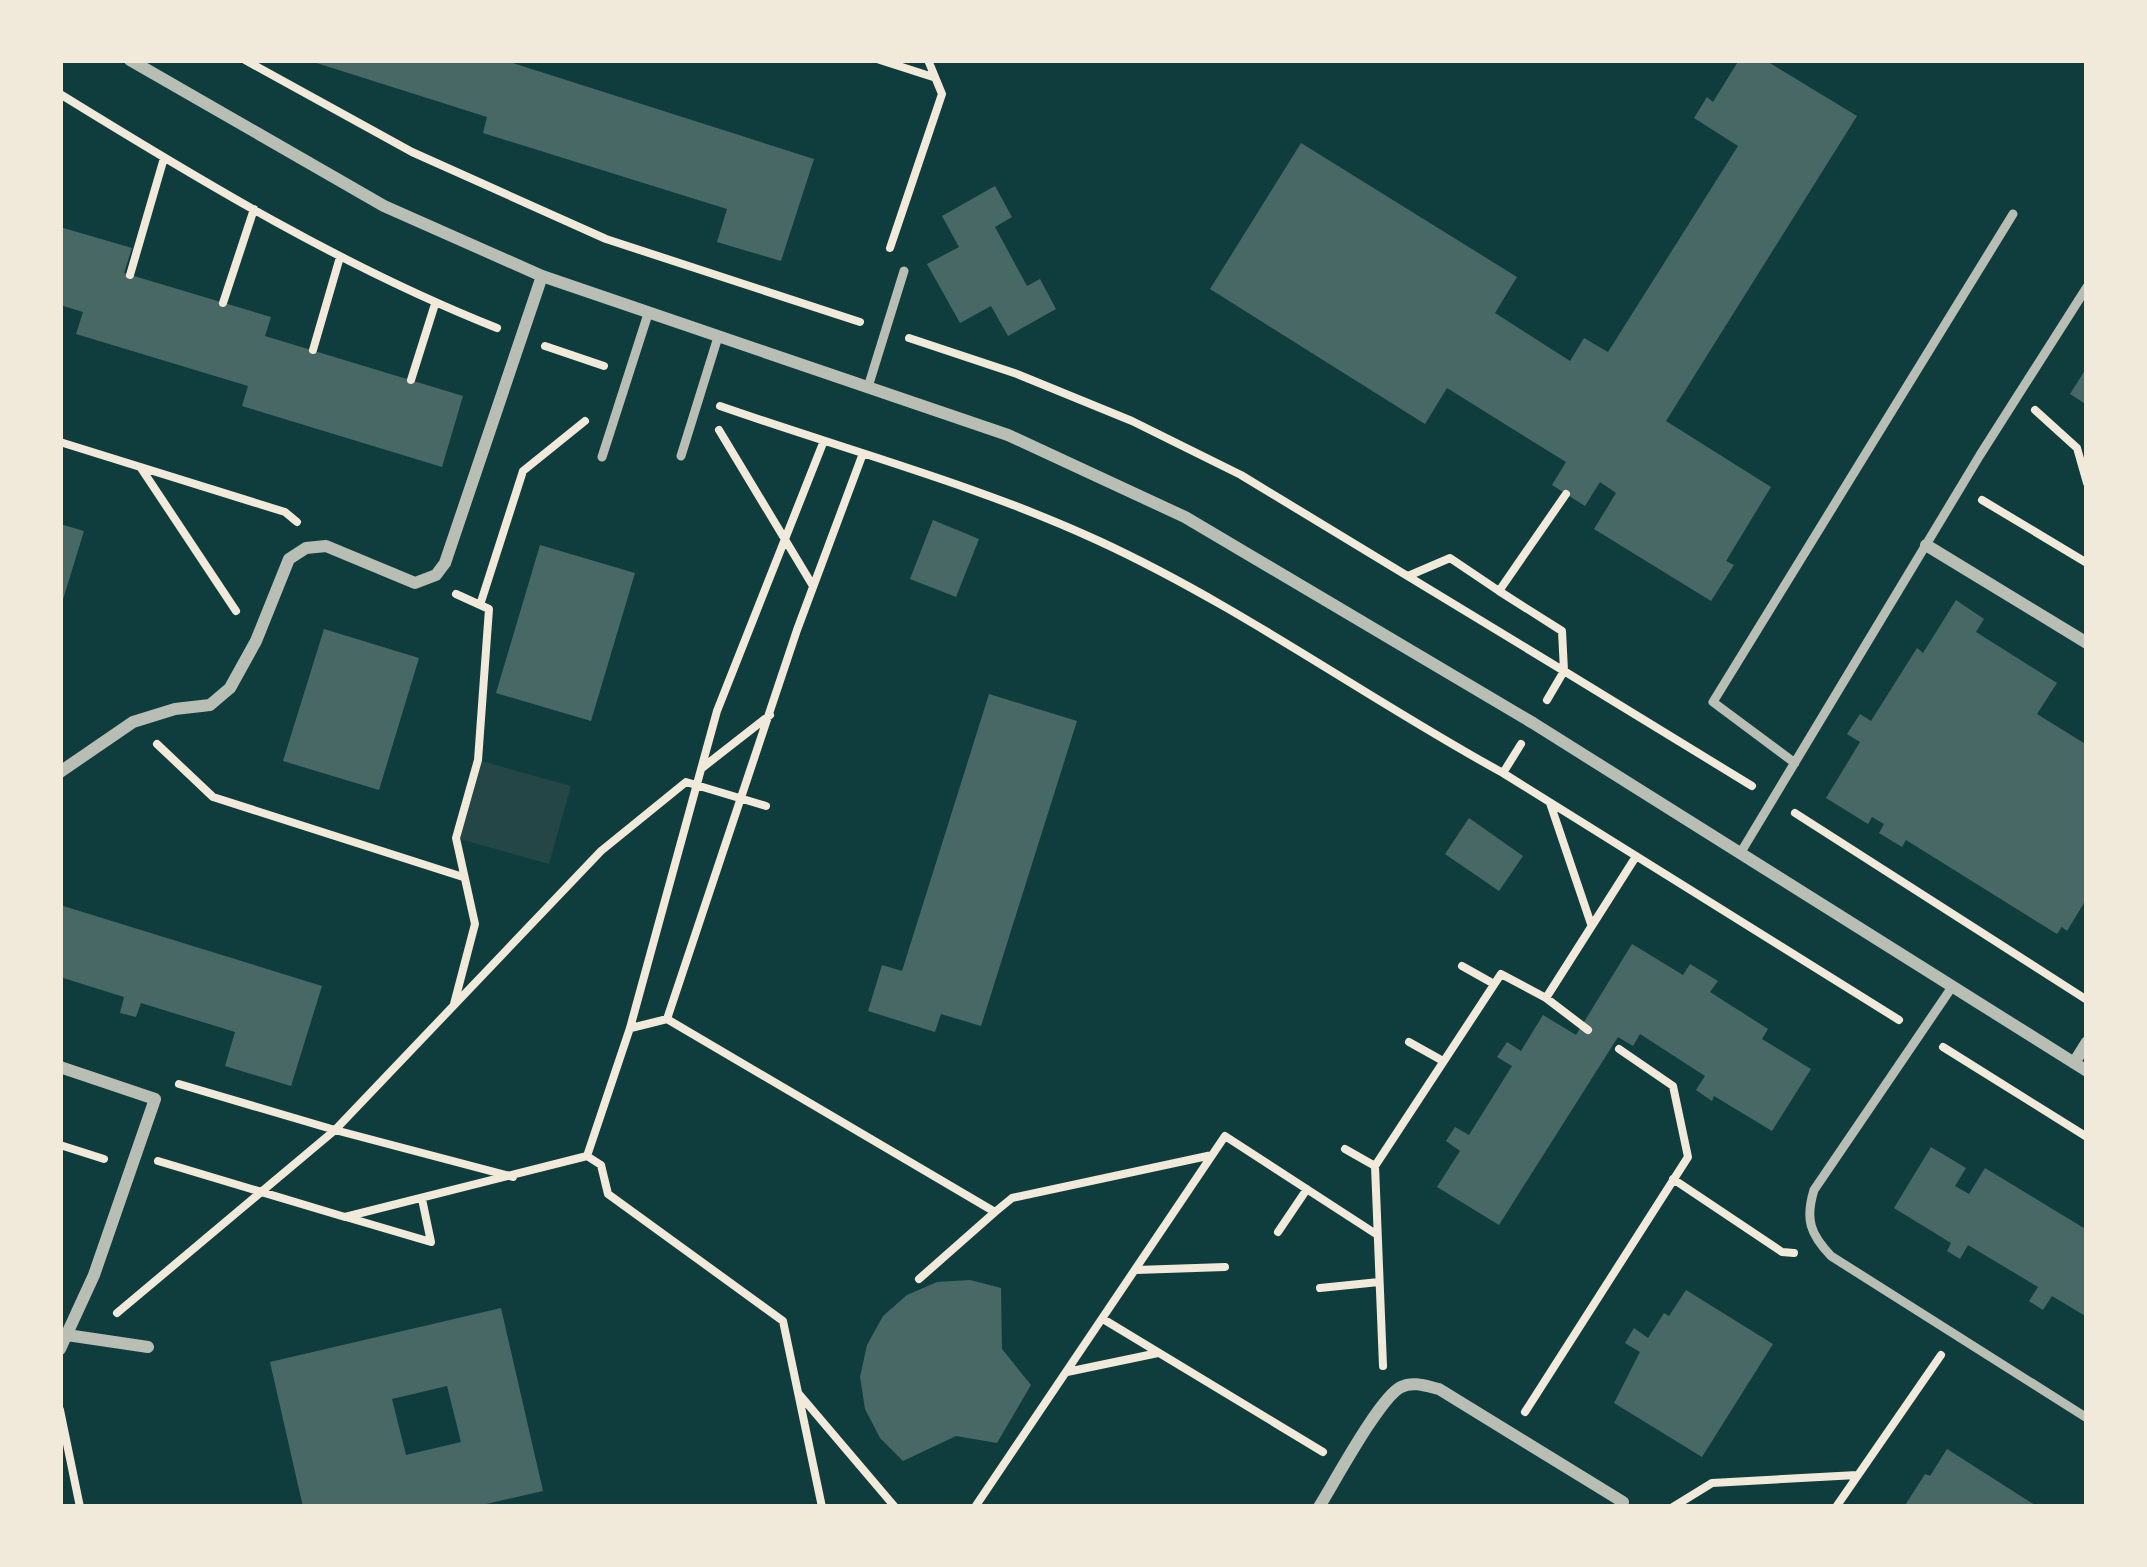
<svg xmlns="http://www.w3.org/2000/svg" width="2147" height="1567" viewBox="0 0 2147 1567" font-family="'Noto Sans',sans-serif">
<rect width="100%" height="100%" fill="#0f3d3e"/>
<!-- green -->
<path fill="#244646" d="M478,760L571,786L549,864L456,838Z"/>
<!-- building -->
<path fill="#486865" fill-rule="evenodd" d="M307,60H503L814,159L781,261L717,242L727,209L483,133L487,117Z
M1739,60H1765L1857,116L1666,421L1771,487L1726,561L1734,565L1711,601L1594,529L1616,493L1600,482L1585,506L1552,485L1566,462L1447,388L1425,424L1210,289L1301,143L1517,277L1495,313L1570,361L1584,338L1608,352L1738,146L1694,118L1707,97L1713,102Z
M995,186L1012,217L995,227L1027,286L1040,279L1056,309L1008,336L991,306L960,323L927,264L959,247L942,216Z
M60,227L132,248L124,273L271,317L265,336L463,396L442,467L242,406L248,386L76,334L83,312L60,305Z
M2087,367V405L2070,394Z
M933,520L979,539L956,597L910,579Z
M60,524L84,531L61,606H60Z
M540,545L635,573L591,721L496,693Z
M1956,600L1984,619L1976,632L2057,683L2037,714L2087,745V898L2067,931L2062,927L2057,934L1906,840L1902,847L1879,833L1884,824L1872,817L1868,824L1826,798L1860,742L1847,734L1860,714L1871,721L1917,648L1923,653Z
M324,629L419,658L379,790L283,761Z
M989,694L1077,721L981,1026L941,1014L935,1032L868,1011L882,965L902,971Z
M1469,818L1523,856L1499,891L1445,854Z
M60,905L322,986L291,1086L225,1066L235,1032L141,1003L136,1017L120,1013L124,997L60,977Z
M1632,944L1683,975L1690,964L1718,981L1710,992L1768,1029L1762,1039L1811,1069L1772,1131L1714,1096L1712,1101L1696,1090L1705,1076L1640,1034L1633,1046L1618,1037L1499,1225L1437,1187L1460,1151L1446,1141L1455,1127L1469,1135L1512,1066L1497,1057L1507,1042L1521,1051L1543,1015L1576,1035Z
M1931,1147L1966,1168L1955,1186L1969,1194L1985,1168L2087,1230V1317L2052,1296L2043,1310L2029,1301L2038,1287L1968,1245L1960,1259L1947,1251L1951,1243L1894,1208Z
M970,1280L1001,1288L1002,1349L1031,1385L997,1443L956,1436L903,1461L880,1438L865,1409L860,1377L867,1345L883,1316L907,1295L937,1282Z
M1686,1290L1773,1344L1702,1457L1614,1403L1640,1352L1625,1343L1634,1328L1648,1338L1664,1313L1669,1316Z
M501,1308L543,1491L473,1507H303L270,1362ZM447,1386L461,1442L406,1455L392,1399Z
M1947,1449L2038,1507H1904L1925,1474L1930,1476Z"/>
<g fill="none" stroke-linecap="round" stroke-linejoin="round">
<!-- path -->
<path stroke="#f1e9da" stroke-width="8" d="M245,60L412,152L606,239L860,322
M880,60L933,77
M60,94C201,181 343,267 497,328
M890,248L942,94L928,60
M130,275L164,158
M223,303L254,209
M909,338L1017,374L1132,421L1241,475L1564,671L1547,700
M545,346L604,366
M313,350L340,257
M411,380L435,304
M720,406C846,450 978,485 1099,541C1240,606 1368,699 1503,773L1521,744
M2035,410L2077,448L2087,483
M719,430L813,586
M60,442L285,512L297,522
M141,468L236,611
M1982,500L2087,563
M1408,576L1450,558L1499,591L1566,494
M1499,591L1562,631L1564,671L1752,786
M480,605L523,471L585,421
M157,744L213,797L463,877
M702,768L770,715
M1503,773L1899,1020
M1550,803L1591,924
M1795,813L2087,1000
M1462,966L1494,984
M1546,998L1588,1030
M454,1004L475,924L456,838L478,760L489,609L456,594
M667,1019L995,1212L1012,1198L1212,1155
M631,1028L667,1019L797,630L862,456
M1409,1042L1443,1061
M1943,1047L2087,1137
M179,1084L335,1130L601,851L686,782L766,806
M60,1145L104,1159
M1345,1149L1375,1166
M587,1156L601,1165L608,1194L783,1321L822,1507
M158,1161L345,1217L587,1156L630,1028L717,711L823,443
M1673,1179L1782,1252L1794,1253
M346,1217L431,1242L422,1199
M1278,1232L1307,1189
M1136,1270L1225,1267
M919,1279L995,1212
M1320,1288L1379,1282
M117,1313L335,1130L513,1177
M1103,1319L1323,1452
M1383,1366L1375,1166L1501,974L1546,998L1635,858
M1067,1372L1158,1353
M799,1394L895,1507
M60,1410L80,1507
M1525,1412L1688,1157L1673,1086L1619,1049
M975,1507L1225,1136L1376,1234
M1673,1507L1712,1483L1857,1475
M1836,1507L1941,1355"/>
<!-- service -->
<path stroke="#b8beb3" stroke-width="9" d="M868,387L904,271
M681,456L718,337
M602,457L648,314
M1795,763L1713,702L2013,214
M1741,852L1980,455L2087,287
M1952,987L1814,1190C1805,1219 1810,1234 1831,1256L2087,1418"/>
<!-- minor -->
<path stroke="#b8beb3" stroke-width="12" d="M130,60L384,206L542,276L1008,435L1185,517L1533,723L2087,1071
M1926,545L2087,643
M60,772L133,722L175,709L210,705L230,688L256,641L289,559L306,548L326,546L415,583L436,575L445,563L542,276
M2074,1063L2087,1042
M60,1067L155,1099L94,1275L60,1349
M67,1335L148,1347
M1319,1507C1334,1483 1380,1397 1401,1387C1413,1381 1426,1386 1439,1389L1623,1502"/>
</g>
<!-- border -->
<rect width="2147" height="1567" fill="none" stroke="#f1e9da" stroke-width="126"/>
</svg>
